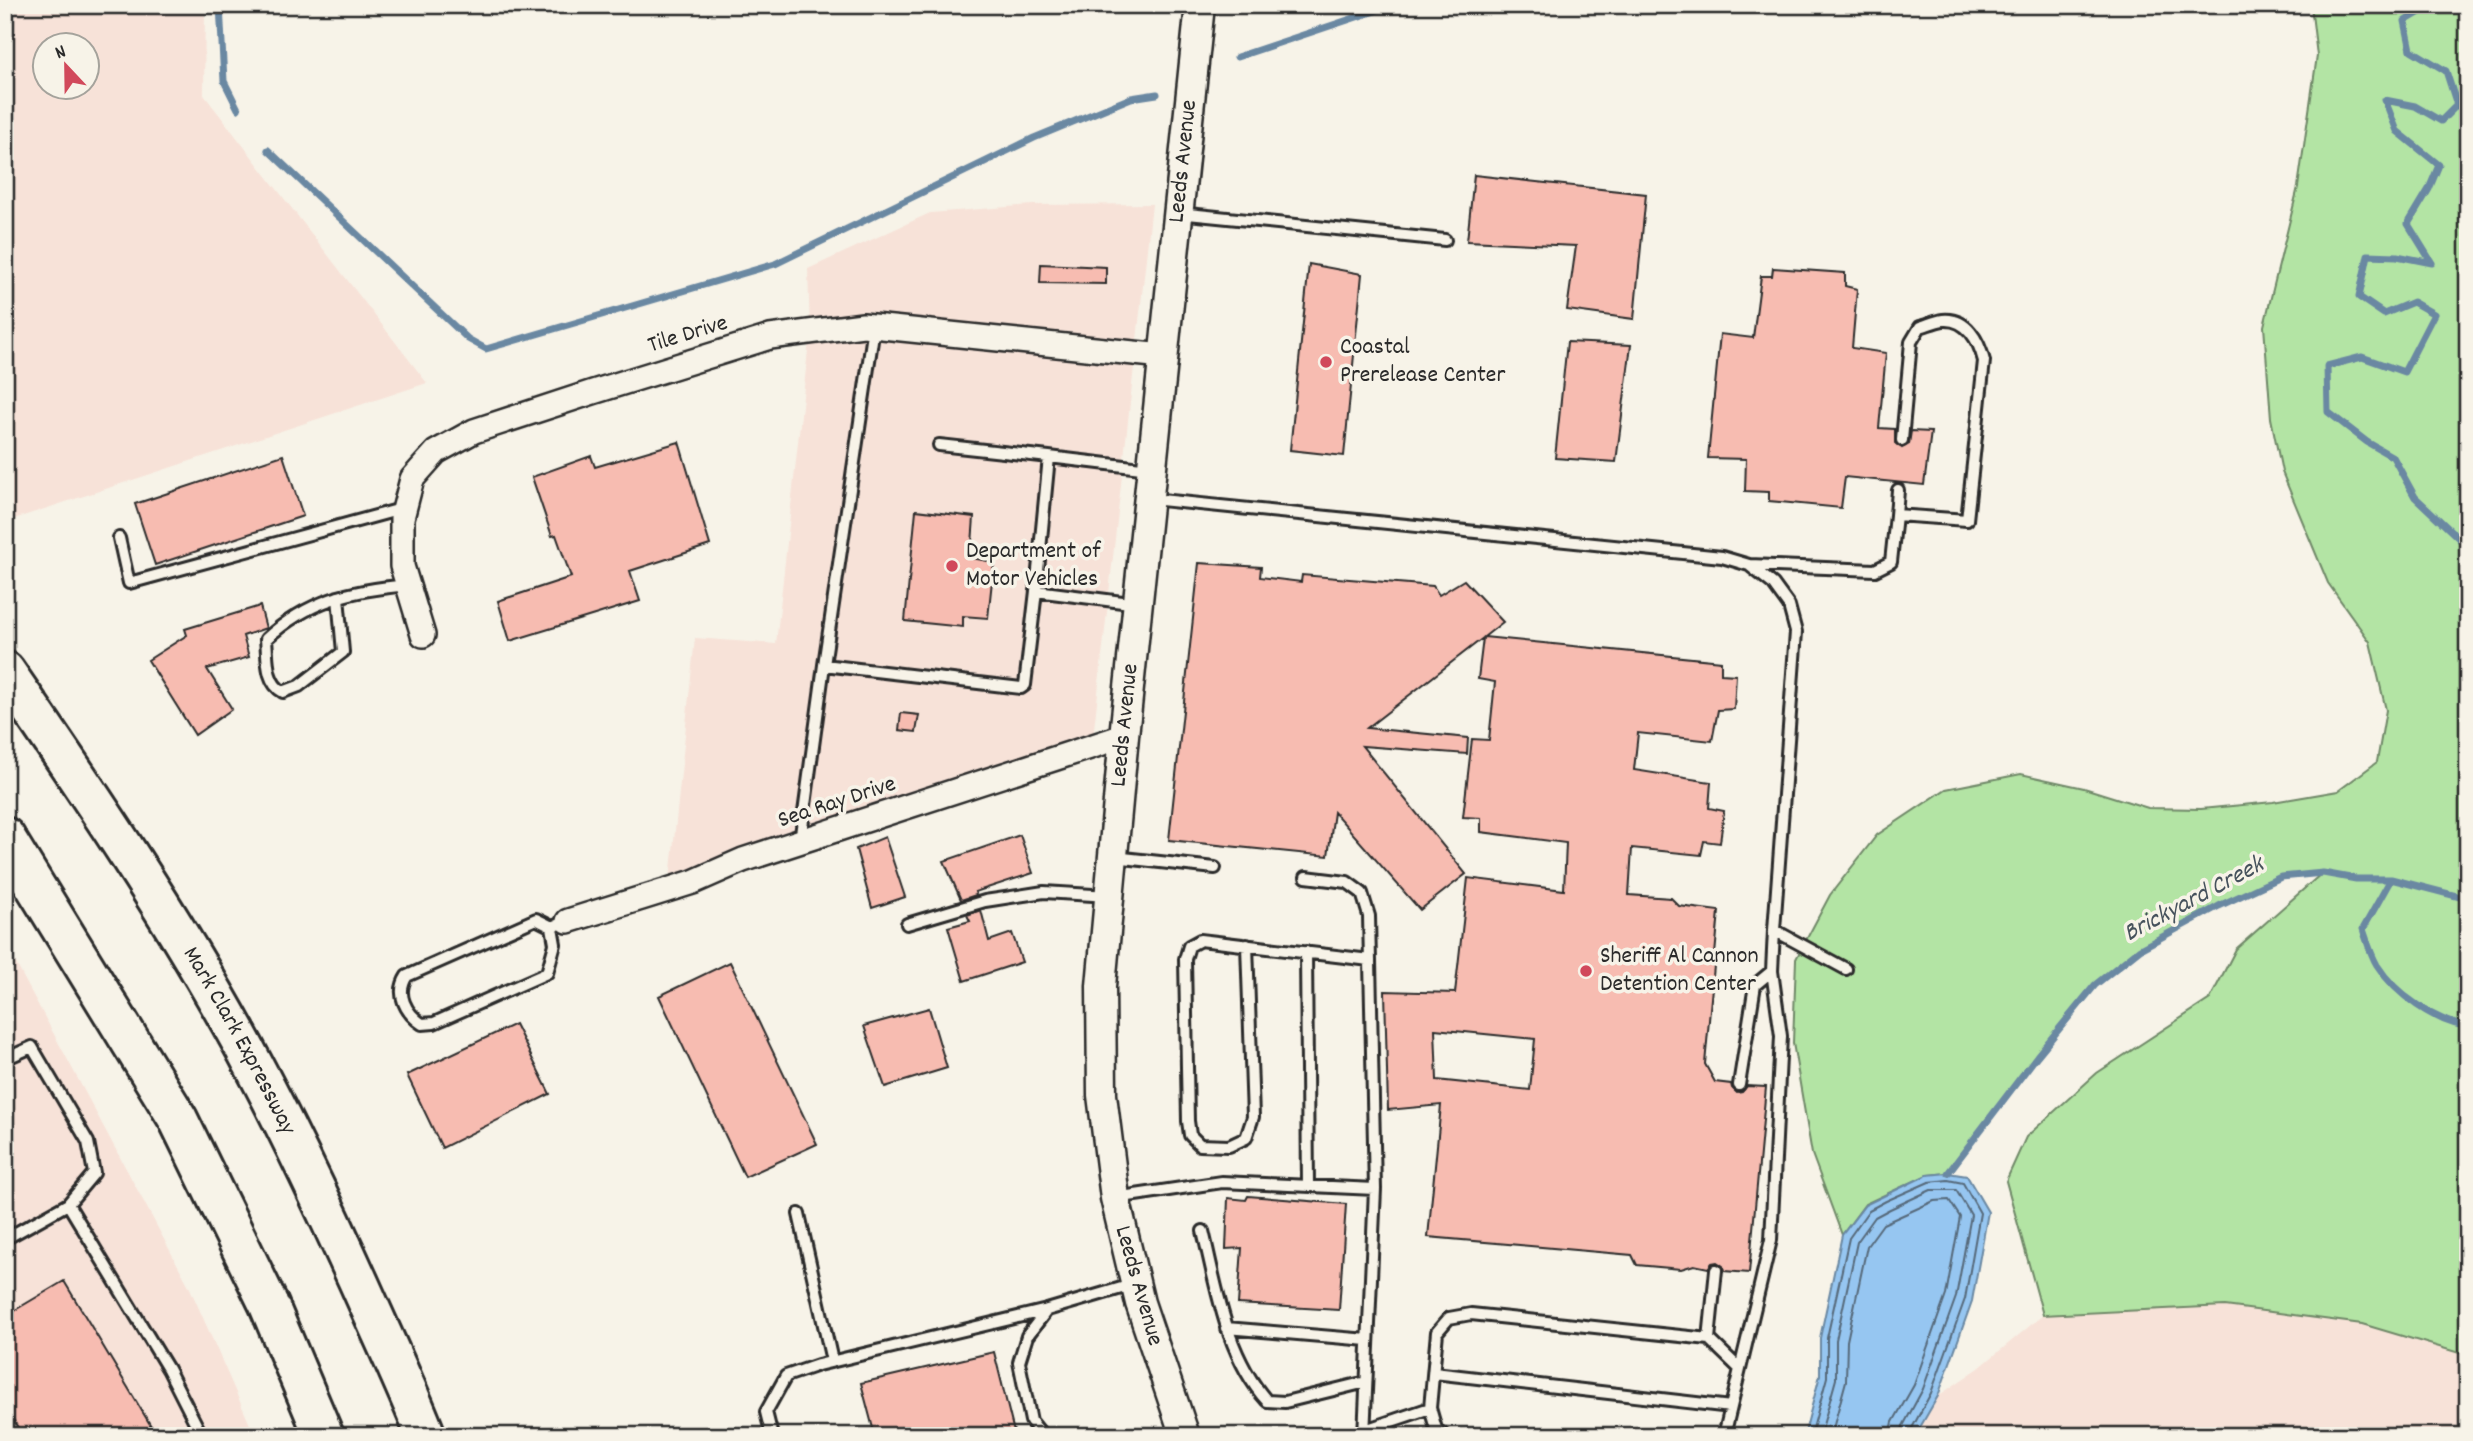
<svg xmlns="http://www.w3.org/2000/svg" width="2473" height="1441" viewBox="0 0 2473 1441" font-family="Dekko,sans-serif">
<rect width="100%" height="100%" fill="#f7f3e8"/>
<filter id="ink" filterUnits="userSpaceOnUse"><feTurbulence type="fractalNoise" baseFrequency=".0143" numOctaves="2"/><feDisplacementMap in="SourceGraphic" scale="14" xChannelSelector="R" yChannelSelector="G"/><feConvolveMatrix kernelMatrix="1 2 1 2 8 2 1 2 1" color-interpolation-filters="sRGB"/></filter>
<g filter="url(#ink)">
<!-- built -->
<path fill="#f7e2d8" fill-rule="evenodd" d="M5,5H205L204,95L427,383L5,522ZM46,46H88V88H46Z
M1152,204L1092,747L669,889L695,638L776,644L810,332L808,269L930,213L1032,205Z
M5,943L189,1286L255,1436H5Z
M2225,1306L2362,1324L2463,1354L2468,1366V1436H1915L1938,1396L1979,1368L2043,1315Z"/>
<!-- green -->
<path fill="#b3e4a4" stroke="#6f8868" stroke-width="2" d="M2311,5H2468V1366L2463,1354L2362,1324L2225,1306L2043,1315L2006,1181L2026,1137L2097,1073L2210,999L2236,949L2322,873L2281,877L2219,906L2140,949L2095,985L2037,1056L1948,1173L1927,1175L1865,1204L1842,1235L1812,1154L1793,1043L1796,959L1830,895L1877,835L1946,789L2021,774L2084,788L2148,808L2201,809L2273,802L2338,791L2377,762L2386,710L2370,642L2328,583L2282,472L2271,418L2264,326L2298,187L2317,56Z"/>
<!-- water -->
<path fill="#96c6f1" stroke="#6b88a2" stroke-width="2" d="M1948,1173L1967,1176L1988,1212L1972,1301L1938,1396L1915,1436H1804L1820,1375V1338L1842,1235L1865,1205L1927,1175Z"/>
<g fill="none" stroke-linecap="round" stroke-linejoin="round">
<!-- shore -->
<path stroke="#56697a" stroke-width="2" d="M1811,1436L1827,1377V1338L1849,1238L1869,1210L1886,1201L1929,1182L1948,1180L1963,1183L1980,1213L1965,1299L1931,1393L1911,1430L1910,1436
M1820,1436L1836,1379V1340L1857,1242L1875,1217L1890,1209L1931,1190H1956L1971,1215L1956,1297L1923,1389L1903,1426L1901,1436
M1831,1436L1846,1381L1847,1341L1867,1246L1883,1224L1934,1201L1949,1200L1960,1217L1946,1295L1914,1385L1893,1422L1890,1436"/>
<!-- stream -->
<path stroke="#6b88a2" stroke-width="7" d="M220,5L224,81L238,109
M2432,5L2405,21L2411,50L2446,71L2457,105L2441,121L2415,106L2385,100L2397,131L2439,165L2429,189L2408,224L2432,263L2397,256L2368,255L2359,297L2384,314L2413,302L2434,314L2404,372L2362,357L2327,366L2328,412L2367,442L2393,457L2415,497L2468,547
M1237,57L1393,5
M268,150L468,339L486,349L775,264L1034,138L1131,98L1157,94
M2468,899L2391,879L2363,929C2367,941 2371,955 2377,965C2396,995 2434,1021 2468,1027
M1948,1173L2037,1056L2095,985L2140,949L2219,906L2281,877L2323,873L2356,879H2391"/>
</g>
<!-- building -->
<path fill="#f7bcb1" stroke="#2b2b2b" stroke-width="2" fill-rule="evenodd" d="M1474,175L1646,194L1634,319L1567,310L1576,246L1467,241Z
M1041,264L1106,267V284L1040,283Z
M1309,264L1362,274L1344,456L1290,450Z
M1773,268L1845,273V286L1857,289L1852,348L1886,353L1879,428L1895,429V443L1902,448L1909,444L1911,431L1931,432L1924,485L1845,477L1841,508L1769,501V492L1745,491L1746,459L1708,458L1720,334L1753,338L1761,276H1772Z
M1567,342L1631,345L1616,462L1555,458Z
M679,442L710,545L630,571L640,601L510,641L498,601L571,577L556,535L552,536L532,477L591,456L595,467Z
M283,455L303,516L155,565L135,504Z
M916,510L974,517L971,558L994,562L988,618L963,616V627L905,621Z
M1199,563L1261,567L1260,577L1301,582L1302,575L1433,586L1439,595L1464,580L1503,622L1484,637L1721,661V674L1736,675L1734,709L1718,710L1712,741L1638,733L1634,770L1711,782L1709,808L1724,811L1720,843L1704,841L1701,855L1632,848L1629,895L1671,898L1679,906L1719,911L1705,1064L1715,1082L1731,1084L1732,1088L1737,1093L1742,1092L1747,1086L1766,1087L1749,1273L1724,1271L1723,1266L1717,1262L1712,1263L1708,1268L1694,1265L1681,1269L1637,1265L1632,1255L1428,1237L1441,1105L1388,1110L1385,991L1455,993L1468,878L1564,890L1566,843L1481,832V818L1463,817L1472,739L1489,740L1495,682L1478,679L1483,638L1367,728L1468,738L1467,754L1362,746L1466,874L1420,910L1334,812L1328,856L1169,840ZM1435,1029L1535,1039L1530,1090L1437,1080Z
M260,606L266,628L243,636L249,657L207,669L232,709L195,735L148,660L187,635L185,629Z
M901,713L919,715L916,732L899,730Z
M1020,835L1033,873L975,892L976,895L961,900L944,861Z
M885,837L905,897L872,908L856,849Z
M981,910L989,941L1012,933L1022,962L964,981L948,927L970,921L967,915Z
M730,962L817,1144L745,1177L659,996Z
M929,1008L947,1068L885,1087L864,1026Z
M515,1024L550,1094L442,1148L407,1075Z
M1248,1196L1346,1204L1339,1310L1238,1304L1242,1248L1226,1249L1228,1198L1246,1200Z
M64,1281L157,1436H23L5,1406V1316Z
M994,1352L1015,1436H875L861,1383Z"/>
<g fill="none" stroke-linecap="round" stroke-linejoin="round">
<!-- service casing -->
<g stroke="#2b2b2b" stroke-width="16">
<path id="service" d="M1178,213L1445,240
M874,327L824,665L1021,688L1025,685L1036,591L1138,604
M939,445L1049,457
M1151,499L1722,557L1749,565L1773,584L1789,606L1796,632L1774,930L1772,971L1781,1036L1771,1240L1724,1436
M1896,515L1898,490
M119,538L129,583L405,508
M1749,565L1875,570L1891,562L1896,515L1967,520L1984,361C1979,341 1967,318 1943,320C1936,321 1927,325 1920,327L1911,342L1902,440
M1036,591L1049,457L1150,469
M338,597L343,652L299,686L283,692C265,682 268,658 266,639C308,600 352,590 408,585
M800,842L824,665
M1114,857L1215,868
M1306,877L1347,882L1362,893L1369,916L1375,1189
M907,924L985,901L1044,892L1109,896
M552,927L536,919L407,976C395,994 406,1013 422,1024L434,1023L547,973L555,944L552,927L568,921
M1774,930L1846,969
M1247,945L1253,1117L1246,1138L1229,1146L1200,1145L1190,1135L1188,1121L1185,959L1189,946L1200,940L1370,960
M1306,952L1308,1186
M5,1059L32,1047L88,1142L94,1173L68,1204L168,1369L202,1436
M1739,1085L1755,985L1772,971
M1115,1198L1222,1182L1375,1189L1364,1436
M799,1214L832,1361
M1203,1231C1217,1289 1226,1355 1267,1401L1285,1402L1366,1382
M5,1239L68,1204
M1226,1328L1368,1340
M1709,1339L1716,1270
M1434,1373L1731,1407
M772,1436L766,1412L786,1376L818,1365L1047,1310L1135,1284
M1043,1436L1031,1421L1019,1362L1027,1336L1047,1310
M1347,1436L1430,1408
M1445,1436L1436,1429L1430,1408L1437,1332L1449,1318L1471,1314L1709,1339L1740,1369"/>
</g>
<!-- minor casing -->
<g stroke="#2b2b2b" stroke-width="28">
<path id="minor" d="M423,635L402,566V518L412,479L436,452L474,431L593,392L770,337L863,325L1163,356
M568,921L693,882L743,860L1124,736"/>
</g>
<!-- tertiary casing -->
<g stroke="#2b2b2b" stroke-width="33">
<g id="tertiary">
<path id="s1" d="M1185,1436L1140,1303L1115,1198L1102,1095L1101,986L1124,736L1200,5"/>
</g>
</g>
<!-- motorway casing -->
<g stroke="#2b2b2b" stroke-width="44">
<g id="motorway">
<path id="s2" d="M5,671C89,793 173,917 244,1047C291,1134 333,1224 373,1314C391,1354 410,1395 426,1436"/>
<path d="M5,837L178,1119L268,1303L324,1436"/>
</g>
</g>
<!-- service -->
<use href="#service" stroke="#f7f3e8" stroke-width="10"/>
<!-- minor -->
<use href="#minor" stroke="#f7f3e8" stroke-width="23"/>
<!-- tertiary -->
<use href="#tertiary" stroke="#f7f3e8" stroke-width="28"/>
<!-- motorway -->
<use href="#motorway" stroke="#f7f3e8" stroke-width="38"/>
</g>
</g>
<!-- markers -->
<g fill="#d1495b" stroke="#f7f3e8" stroke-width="2.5">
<circle cx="1326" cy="362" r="7"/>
<circle cx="952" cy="566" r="7"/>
<circle cx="1586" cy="971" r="7"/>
</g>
<g text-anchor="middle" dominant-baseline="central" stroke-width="7" stroke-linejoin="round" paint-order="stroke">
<!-- street labels -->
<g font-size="24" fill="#2b2b2b" stroke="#f7f3e8">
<text stroke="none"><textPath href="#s1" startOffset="1290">Leeds Avenue</textPath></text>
<text transform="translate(688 335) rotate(-17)">Tile Drive</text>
<text stroke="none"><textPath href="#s1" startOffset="723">Leeds Avenue</textPath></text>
<text transform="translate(837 803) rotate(-18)">Sea Ray Drive</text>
<text stroke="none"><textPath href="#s2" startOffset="438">Mark Clark Expressway</textPath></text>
<text transform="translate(1138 1286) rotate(74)">Leeds Avenue</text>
</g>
<!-- poi labels -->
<g font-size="24" fill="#2b2b2b" stroke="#f7f3e8" text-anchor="start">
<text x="1340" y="348">Coastal<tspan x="1340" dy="28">Prerelease Center</tspan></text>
<text x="966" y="552">Department of<tspan x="966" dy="28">Motor Vehicles</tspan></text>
<text x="1600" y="957">Sheriff Al Cannon<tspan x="1600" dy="28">Detention Center</tspan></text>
</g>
<!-- water labels -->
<g font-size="26" font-style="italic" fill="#46525c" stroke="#f7f3e8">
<text transform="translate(2194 900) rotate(-28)">Brickyard Creek</text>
</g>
</g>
<!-- margin -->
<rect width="2473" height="1441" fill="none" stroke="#f7f3e8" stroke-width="28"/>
<rect x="14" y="14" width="2445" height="1413" fill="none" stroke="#2b2b2b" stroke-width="2.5" filter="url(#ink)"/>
<!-- north arrow -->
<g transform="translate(66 66) rotate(338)"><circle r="33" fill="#f7f3e8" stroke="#a5a39c" stroke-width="2"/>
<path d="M0-5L12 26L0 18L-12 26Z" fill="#d1495b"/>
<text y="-10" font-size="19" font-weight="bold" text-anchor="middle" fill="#2b2b2b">N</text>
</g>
</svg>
